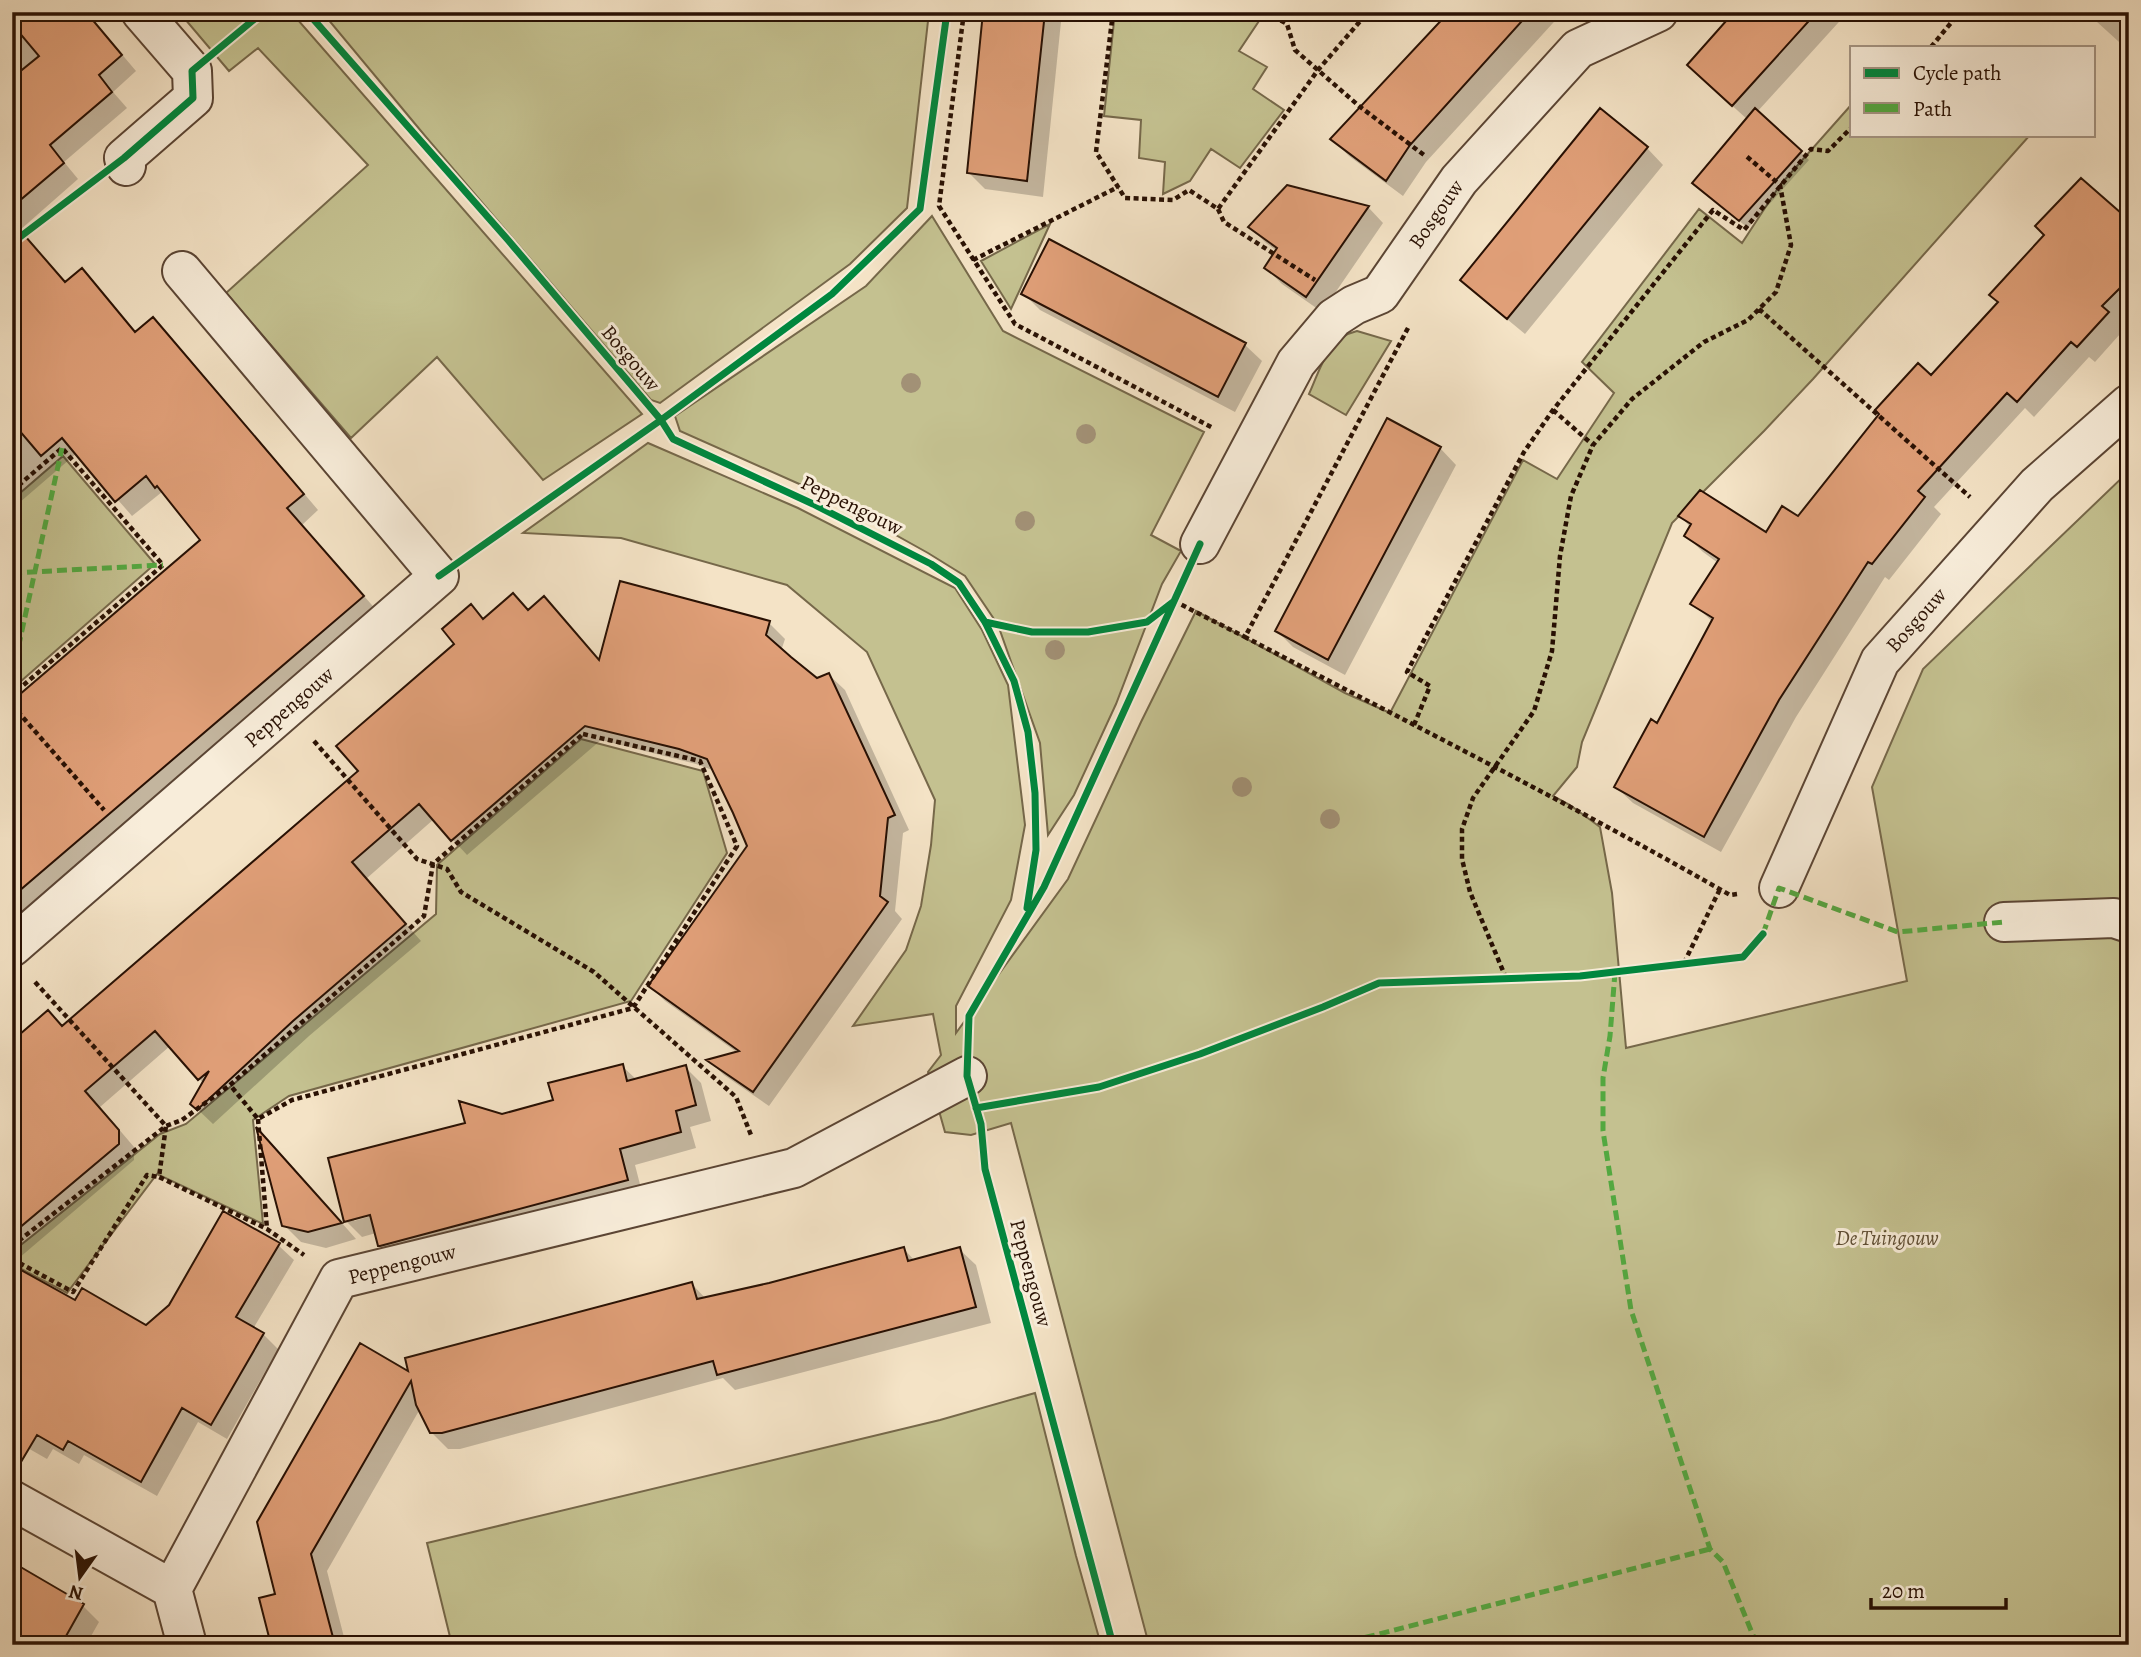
<svg xmlns="http://www.w3.org/2000/svg" width="2141" height="1657" viewBox="0 0 2141 1657" font-family="Alegreya,serif">
<rect width="100%" height="100%" fill="#f4e3c6"/>
<filter id="stains"><feTurbulence type="fractalNoise" baseFrequency=".00286" numOctaves="4"/><feColorMatrix values="0 0 0 0 .2 0 0 0 0 .09 0 0 0 0 .02 0 0 0 .5 -.17"/></filter>
<radialGradient id="worn" r=".72"><stop offset=".6" stop-color="#630" stop-opacity="0"/><stop offset="1" stop-color="#630" stop-opacity=".3"/></radialGradient>
<!-- green -->
<path fill="#c4c190" stroke="#76684a" stroke-width="2" d="M179,12H291L642,414L543,480L437,357L351,438L226,293L368,165L258,48L229,71Z
M322,12H929L907,208L850,264L660,403L651,400L426,137Z
M1115,12H1265L1239,51L1267,67L1253,89L1284,110L1240,168L1211,149L1190,181L1163,194L1165,162L1139,158L1141,120L1104,116Z
M1852,104V135H2030L1813,379L1764,431L1672,523L1582,742L1577,767L1553,796L1570,805L1600,827L1612,893L1626,1048L1907,981L1872,787L1923,669L2129,471V1645H1149L1011,1123L971,1135L945,1132L928,1072L941,1055L933,1014L853,1026L906,950L921,906L931,845L935,800L867,652L787,585L621,538L523,533L648,443L798,508L955,588L982,630L1008,685L1025,825L1011,900L956,1006V1033L1068,879L1141,722L1196,611L1345,693L1390,713L1523,460L1557,479L1614,393L1582,362L1699,209L1742,243L1780,185Z
M932,216L1003,331L1204,432L1151,535L1181,551L1162,584L1116,704L1074,795L1048,835L1040,743L998,625L965,576L928,553L824,495L680,431L675,416L866,286Z
M1050,224L1011,309L981,261Z
M1357,331L1391,341L1346,415L1309,394C1321,368 1327,338 1357,331Z
M63,456L155,564L12,689V500Z
M581,739L703,771L727,853L631,1001L289,1096L253,1120L263,1224L157,1174L67,1293L12,1264V1252L160,1134L186,1124L436,914L437,865Z
M1035,1393L1076,1556L1101,1645H452L427,1543L940,1420Z"/>
<!-- shadow -->
<path fill="#0003" fill-rule="evenodd" d="M12,12H86L136,71L113,92L127,108L64,162L78,179L20,230L67,284L82,270L137,333L153,319L169,335L318,510L302,525L378,612L12,926V705L202,540L162,492L132,516L77,453L12,509Z
M984,12H1062L1043,197L985,189L969,173Z
M1450,12H1563L1426,162L1403,196L1349,156L1332,139Z
M1737,12H1848L1757,112L1809,160L1748,228L1702,191L1748,120L1705,81Z
M2086,12H2129V51Z
M1601,110L1647,148L1663,165L1525,334L1479,296L1462,280Z
M2129,199V324L2095,362L2089,357L2034,417L2025,408L1934,507L1941,514L1889,580L1885,577L1796,717L1721,852L1633,803L1616,787L1658,725L1713,622L1693,604L1718,563L1703,552L1686,536L1691,528L1680,516L1767,534L1798,518L1931,377L2117,212Z
M1368,207L1383,223L1322,312L1282,284L1266,268L1277,251L1266,243L1250,227Z
M1023,293L1245,345L1262,361L1235,412L1040,310Z
M1440,448L1456,465L1345,675L1293,647L1277,631Z
M471,607L484,620L529,611L600,662L769,623L785,639L781,651L817,680L829,675L845,690L909,830L903,833L895,911L902,919L769,1106L724,1075L709,1061L738,1053L665,1001L650,986L749,846L715,771L696,764L601,740L467,855L434,819L366,879L421,941L309,1036L213,1124L192,1104L204,1084L170,1046L100,1107L134,1147V1160L12,1264V1043L63,1028L361,771L457,644Z
M622,1066L637,1080L685,1067L701,1083L711,1121L690,1127L696,1148L635,1165L643,1196L395,1261L379,1245L376,1233L362,1237L346,1221L502,1116L555,1102ZM377,1211L378,1214L354,1221V1217Z
M259,1132L273,1145L356,1239L326,1248L301,1242L284,1225Z
M278,1245L294,1260L253,1329L263,1334L278,1349L227,1439L198,1422L157,1496L84,1455L79,1464L53,1449L47,1459L12,1439L76,1302L146,1327Z
M904,1249L915,1261L959,1249L976,1265L991,1323L735,1390L723,1378L460,1449H448L431,1432L420,1409L327,1571L346,1645H273L277,1595L411,1375L692,1284L706,1299L769,1285Z
M20,1569L83,1606L99,1622L86,1645H12Z"/>
<!-- building -->
<path fill="#e09f78" stroke="#281003" stroke-width="2" d="M12,12H86L122,55L99,75L112,92L50,145L64,163L12,207V78L39,56L12,24Z
M983,12H1045L1027,181L967,173Z
M1449,12H1530L1410,145L1386,181L1330,139Z
M1734,12H1817L1732,106L1687,65Z
M1600,108L1648,147L1507,319L1460,280Z
M1755,108L1802,151L1739,221L1692,183Z
M2081,178L2129,220V279L2102,306L2109,312L2077,347L2071,342L2017,402L2007,393L1918,491L1925,497L1872,564L1868,562L1779,700L1704,837L1614,787L1651,719L1657,723L1713,618L1690,604L1719,559L1684,536L1691,524L1678,516L1700,490L1766,532L1782,506L1798,516L1879,414L1875,410L1918,363L1931,375L1998,302L1989,295L2044,235L2035,226Z
M1287,185L1369,206L1306,297L1264,268L1277,248L1248,227Z
M12,221L65,282L82,268L135,332L153,317L304,494L287,508L364,596L12,897V701L200,540L157,486L155,488L146,476L115,502L62,438L41,456L12,422Z
M1049,239L1246,343L1218,397L1021,294Z
M1387,418L1441,447L1328,660L1275,631Z
M620,581L770,621L766,635L791,657L817,678L829,673L895,815L888,818L880,896L888,902L753,1092L706,1060L739,1051L648,986L747,846L733,813L707,759L679,749L585,726L451,841L419,804L352,862L406,924L293,1021L197,1110L190,1104L209,1071L198,1080L155,1031L85,1091L119,1130V1144L12,1234V1041L48,1010L62,1026L358,771L336,746L454,644L442,629L471,604L483,619L513,593L528,610L544,596L599,660Z
M623,1064L627,1081L686,1065L696,1105L676,1111L681,1132L620,1149L628,1180L380,1246H378L370,1215L344,1222L328,1158L465,1123L459,1101L502,1114L553,1100L548,1083Z
M256,1127L342,1223L308,1232L282,1226Z
M223,1211L280,1243L236,1317L264,1333L211,1425L182,1408L141,1482L68,1441L63,1450L37,1435L12,1477V1265L75,1300L82,1288L146,1325L169,1305Z
M904,1247L908,1261L960,1247L976,1307L717,1375L713,1361L442,1433H430L416,1405L411,1381L311,1554L335,1645H271L259,1598L275,1594L257,1522L360,1343L408,1371L405,1358L692,1282L697,1299L769,1283Z
M12,1562L84,1604L61,1645H12Z"/>
<g fill="none" stroke-linecap="round" stroke-linejoin="round">
<!-- minor casing -->
<g stroke="#5b4534" stroke-width="42">
<path id="minor" d="M126,166L124,158L193,98L192,71L141,12
M1200,544L1296,363L1334,318L1354,305L1380,294L1459,180L1578,49L1658,12
M1779,888L1880,661L2037,485L2129,404
M2004,922L2114,918L2129,923
M12,947L439,576L182,271
M12,1500L172,1589L339,1279L794,1168L967,1076
M172,1589L187,1645"/>
</g>
<!-- path -->
<path stroke="#281003" stroke-width="4.5" stroke-dasharray="5 3.5" stroke-linecap="butt" d="M964,12L939,206L1015,324L1213,428
M1113,12L1096,152L1125,198L1173,200L1189,190L1218,209L1318,70L1368,12
M1266,12L1287,24L1295,50L1359,106L1424,155
M1931,47L1960,12
M1218,209L1224,222L1315,280
M973,260L1118,187
M1759,309L1970,497
M1408,328L1245,637C1407,722 1571,804 1730,895L1737,894
M1553,410L1593,445
M12,491L62,448L163,565L12,695
M1174,601L1245,637
M12,705L104,810
M1414,725L1430,686L1407,672L1524,452L1553,410L1713,210L1744,230L1811,149L1828,151L1852,127
M583,734L700,761L737,846L633,1008L292,1100L258,1119L230,1085L424,916L433,864Z
M314,741L417,859L447,869L461,892L594,972L736,1097L751,1135
M1684,963L1720,889
M1506,978L1470,892L1462,859V829L1473,798L1534,711L1552,651L1560,556L1571,496L1593,445L1632,399L1704,342L1748,320L1776,292L1791,245L1780,185L1745,155
M35,982L166,1126L159,1177L267,1229L304,1255
M258,1119L267,1229
M12,1246L166,1126L182,1120L230,1085
M12,1259L73,1292L147,1175L159,1177"/>
<!-- minor -->
<use href="#minor" stroke="#f8edda" stroke-width="38"/>
<!-- quiet -->
<path stroke="#53a840" stroke-width="5" stroke-dasharray="10 5" stroke-linecap="butt" d="M12,573L163,565
M12,676L62,448
M1763,934L1779,888L1898,932L2004,922
M1615,972L1610,1036L1603,1078V1131L1631,1310L1710,1549L1723,1562L1757,1645
M1336,1645L1710,1549"/>
<!-- cycleway casing -->
<g stroke="#f8edda" stroke-width="11">
<path id="cycleway" d="M307,12L508,240L661,420L832,294L920,209L947,12
M12,243L124,158L193,98L192,71L263,12
M439,576L661,420L673,439L813,504L931,564L959,583L985,622L1014,681L1028,732L1035,793L1036,850L1027,908
M985,622L1032,632H1088L1147,622L1173,602
M976,1108L1099,1087L1200,1054L1323,1007L1379,983L1580,976L1743,957L1763,934
M1113,1645L985,1169L981,1124L967,1076L969,1016L1044,887L1200,544"/>
</g>
<!-- cycleway -->
<use href="#cycleway" stroke="#00873e" stroke-width="7"/>
</g>
<!-- trees -->
<g fill="#a29176">
<circle cx="911" cy="383" r="10"/>
<circle cx="1086" cy="434" r="10"/>
<circle cx="1025" cy="521" r="10"/>
<circle cx="1055" cy="650" r="10"/>
<circle cx="1242" cy="787" r="10"/>
<circle cx="1330" cy="819" r="10"/>
</g>
<g text-anchor="middle" dominant-baseline="central" stroke-width="6" stroke-linejoin="round" paint-order="stroke">
<!-- street labels -->
<g font-size="21" fill="#281003" stroke="#f8edda">
<text transform="translate(1436 214) rotate(-55)">Bosgouw</text>
<text transform="translate(631 358) rotate(50)">Bosgouw</text>
<text transform="translate(852 505) rotate(26)">Peppengouw</text>
<text transform="translate(1916 620) rotate(-48)">Bosgouw</text>
<text transform="translate(289 707) rotate(-41)">Peppengouw</text>
<text transform="translate(402 1264) rotate(-14)">Peppengouw</text>
<text transform="translate(1031 1273) rotate(75)">Peppengouw</text>
</g>
<!-- park labels -->
<g font-size="21" font-style="italic" fill="#5f4e34" stroke="#f8edda">
<text x="1887" y="1238">De Tuingouw</text>
</g>
</g>
<!-- margin -->
<rect width="2141" height="1657" fill="none" stroke="#f4e3c6" stroke-width="42"/>
<rect x="14" y="14" width="2113" height="1629" fill="none" stroke="#281003" stroke-width="3.5"/>
<rect x="21" y="21" width="2099" height="1615" fill="none" stroke="#281003" stroke-width="2"/>
<!-- legend -->
<rect x="1850" y="46" width="245" height="91" fill="#f8edda" stroke="#a59584" stroke-width="2"/>
<rect x="1864" y="68" width="35" height="10" fill="#00873e" stroke="#a59584" stroke-width="2"/>
<text x="1913" y="80" font-size="21" fill="#281003">Cycle path</text>
<rect x="1864" y="103" width="35" height="10" fill="#53a840" stroke="#a59584" stroke-width="2"/>
<text x="1913" y="116" font-size="21" fill="#281003">Path</text>
<!-- north arrow -->
<g transform="translate(80 1577) rotate(194)" stroke="#f8edda" stroke-width="5" paint-order="stroke">
<path d="M0-5L12 26L0 18L-12 26Z" fill="#281003"/>
<text y="-10" font-size="19" font-weight="bold" text-anchor="middle" fill="#281003">N</text>
</g>
<!-- scale -->
<path d="M1871 1598v10h135v-10" fill="none" stroke="#281003" stroke-width="3.5"/>
<text x="1882" y="1598" font-size="21" fill="#281003" stroke="#f8edda" stroke-width="5" paint-order="stroke">20 m</text>
<rect width="100%" height="100%" filter="url(#stains)"/>
<rect width="100%" height="100%" fill="url(#worn)"/>
</svg>
